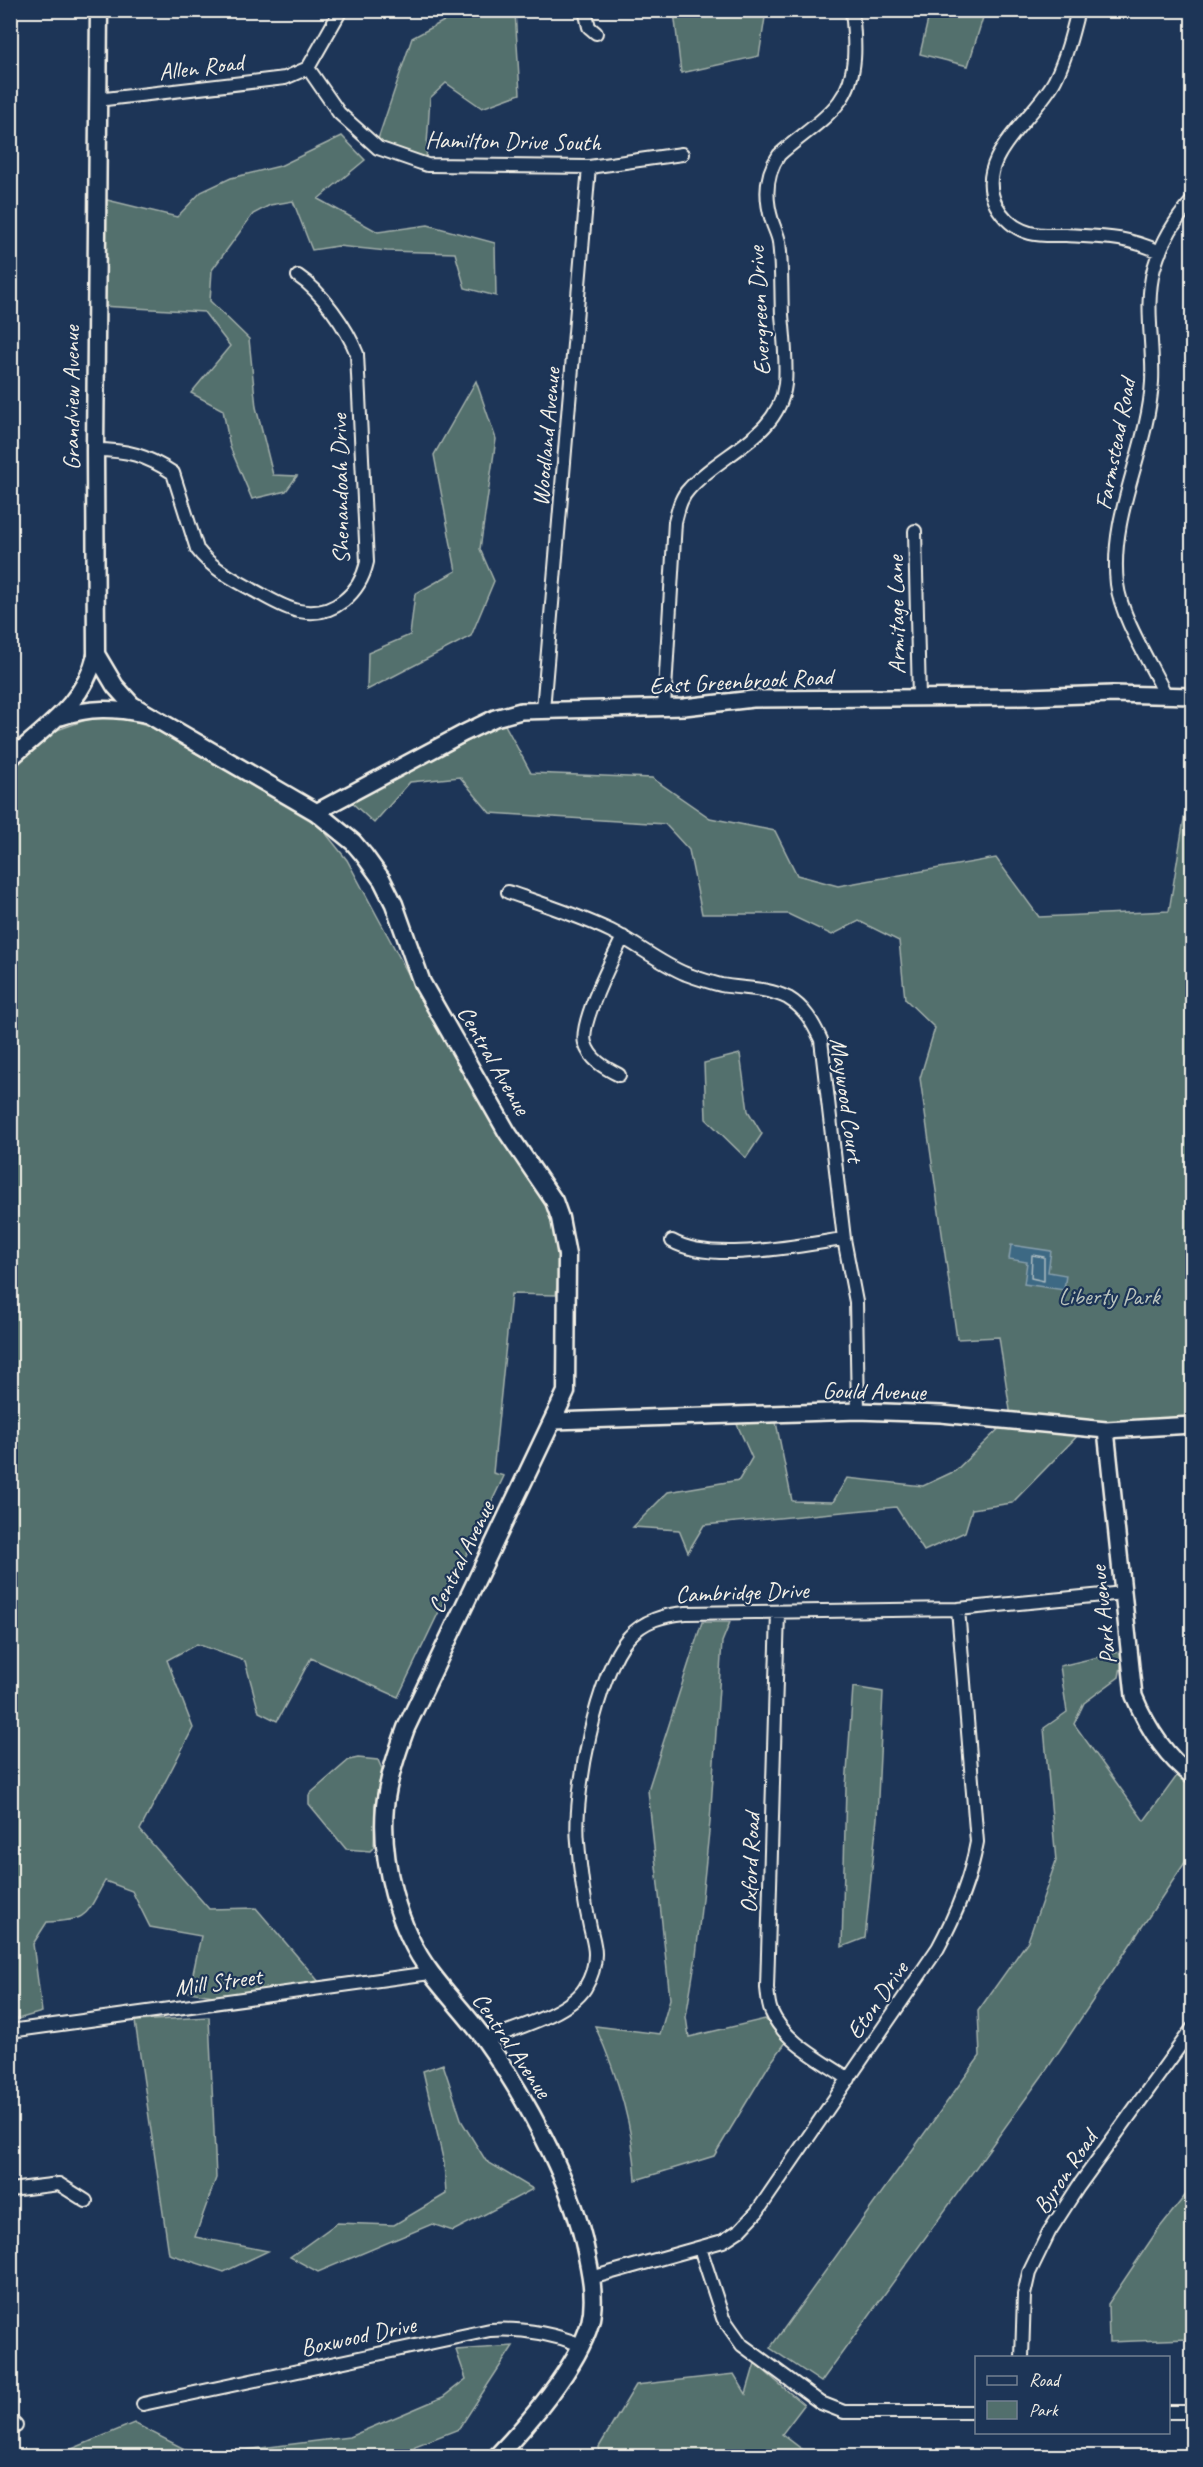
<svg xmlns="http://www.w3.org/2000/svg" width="1203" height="2467" viewBox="0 0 1203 2467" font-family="Caveat,sans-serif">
<rect width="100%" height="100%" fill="#1d3557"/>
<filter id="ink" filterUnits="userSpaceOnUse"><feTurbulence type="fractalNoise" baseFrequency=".0167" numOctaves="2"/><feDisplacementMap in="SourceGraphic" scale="12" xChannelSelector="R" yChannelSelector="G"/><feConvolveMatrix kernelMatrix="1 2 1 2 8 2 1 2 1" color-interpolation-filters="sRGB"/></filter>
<g filter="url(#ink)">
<!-- green -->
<path fill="#526f6d" stroke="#a3b0aa" stroke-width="1.5" d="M459,11H515L520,94L482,108L446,83L430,98L426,160L377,142L412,38L459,13Z
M674,11H766L759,56L681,73Z
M930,11H985L968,66L920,54Z
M342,136L365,160L318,199L378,232L428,225L495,243L496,296L465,288L455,253L387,251L338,246L312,250L293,201L270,205L253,214L212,270L210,301L249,339L256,407L273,475L297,476L286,491L252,499L230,447L223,410L191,393L230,346L204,312L101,306L103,199L177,217L201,192L231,178L280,166Z
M476,381L496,439L480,549L494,581L471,636L367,690L368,653L410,635L415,594L456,571L434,455Z
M108,712L149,726L320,826L347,860L418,992L549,1211L561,1245L556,1295L511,1294L493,1473L504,1476L398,1697L311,1658L277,1721L259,1712L245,1661L197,1644L167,1660L193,1728L140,1830L209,1909L256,1908L320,1983L219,1997L189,1992L201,1936L150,1927L132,1891L105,1881C85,1916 90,1920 47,1922L33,1944L42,2012L11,2021V761L46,734Z
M504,723L531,773L652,778L710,818L775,831L797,875L838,886L996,858L1039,917L1169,911L1185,813L1192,814V1422L1087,1426L1012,1503L972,1509L965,1532L924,1551L896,1507L704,1525L688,1552L679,1530L633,1527L668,1492L739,1480L752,1458L736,1422H776L792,1501L833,1502L847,1478L923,1486L955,1471L1011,1417L999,1337L957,1339L920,1078L935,1028L905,999L899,941L859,921L832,935L788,914H702L689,850L665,824L490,813L460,777L410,782L374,823L350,801Z
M740,1054L748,1111L762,1134L746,1158L706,1119L704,1063Z
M702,1622H730L722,1642L710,1822L696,1956L686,2017L689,2037L765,2019L787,2041L769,2065L714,2156L636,2180C633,2126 618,2075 595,2026L660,2034L670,1999L648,1790Z
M1124,1651L1119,1677L1084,1703L1074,1724L1144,1821L1179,1773L1192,1784V1852L1047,2069L821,2382L770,2348L980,2056L978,2011L1028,1941L1056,1861L1044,1728L1067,1712L1060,1666Z
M853,1687L883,1692L877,1818L865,1938L842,1947L846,1787Z
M358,1758L378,1760L382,1769L375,1805L374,1847L370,1851L346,1849L309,1804V1795L312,1792L349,1760Z
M209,2017L216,2178L195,2237L268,2251L224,2272L169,2254L135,2021Z
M443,2064L462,2122L486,2161L533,2189L453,2231L432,2224L318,2272L290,2257L337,2223L394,2225L446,2194L444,2163L423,2071Z
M1192,2187V2281L1188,2339L1109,2342L1108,2304L1157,2231Z
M513,2346L459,2429L415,2446L408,2456H55L134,2423L198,2456L349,2437L443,2397L466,2379L456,2350Z
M755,2363L804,2405L782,2434L811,2456H600L599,2447L636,2385L734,2374L746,2394Z"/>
<!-- water -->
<path fill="#3e6984" stroke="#879fac" stroke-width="1.5" d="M1011,1245L1051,1251L1048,1272L1066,1275L1064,1290L1024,1284L1027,1262L1009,1259Z"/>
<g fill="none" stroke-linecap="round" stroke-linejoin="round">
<!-- shore -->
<path stroke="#abbbc0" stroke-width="1.5" d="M1032,1255L1044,1257V1281L1031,1278Z"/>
<!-- minor casing -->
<g stroke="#f4f1e8" stroke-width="16">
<path id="minor" d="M585,10L589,27L596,33
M1078,10C1072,34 1066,58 1055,80C1035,119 972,157 996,205C1003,218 1015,229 1030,233C1041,236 1055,235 1066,235C1103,237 1126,236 1160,252
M308,68L339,113L378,148L427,165L589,167L682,154
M308,68L341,10
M97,100L285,78L308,68
M95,450C127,450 146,455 173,473L197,549C211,568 233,579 253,590C267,597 283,608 299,611C334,618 360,593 367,562L357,354C347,328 321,291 298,276
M915,531L919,698
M1166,696C1151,664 1121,618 1117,584C1109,514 1148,450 1152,382C1154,344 1144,306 1154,268C1161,244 1175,220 1192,201
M664,707L675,522C678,511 680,498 689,489C720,453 779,437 785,384C787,362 784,337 782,315C781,291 782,266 779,242C778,235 774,228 772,221C765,198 765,175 779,155C798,137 823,123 839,102C859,76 855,40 852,10
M543,710L589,167
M508,892C543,904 578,915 611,931C637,944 659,963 686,974C697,978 709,982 721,985C743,989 767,987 788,998C805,1008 813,1023 821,1040L844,1239L856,1302L858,1411
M619,1075C605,1068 590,1060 585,1043C579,1023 613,958 623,937
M672,1241C712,1264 799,1245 844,1239
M778,1612L767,1988C768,1995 768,2004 771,2011C784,2042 823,2061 849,2079
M10,2031L430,1973
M485,2040C513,2029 569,2014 585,1988C591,1978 595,1966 595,1954C595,1945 592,1936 590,1927C584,1900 580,1870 578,1842C573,1796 597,1671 629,1637C644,1620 664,1615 686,1613L958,1609L1124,1593
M10,2190L59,2184L86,2201
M700,2248L723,2318L742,2345L821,2403L844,2412H976
M591,2278L723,2241L740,2230L757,2212L938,1948C957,1913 970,1881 977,1842L958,1609
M1022,2358L1024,2295L1029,2273L1049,2232L1078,2187L1192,2029
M143,2404L490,2330C523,2328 551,2333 581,2345
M1168,2412H1192
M10,2420L16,2426"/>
</g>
<!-- tertiary casing -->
<g stroke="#f4f1e8" stroke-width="20">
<path id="tertiary" d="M61,717C89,707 115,708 144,714
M10,759C47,726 84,703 96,654
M316,812L464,733L495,718L521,711L684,707L753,699L1028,697L1112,694L1192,696
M554,1421L858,1411L941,1414L1106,1430L1192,1425
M1106,1430L1134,1696C1147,1727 1165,1756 1192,1776"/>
</g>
<!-- secondary casing -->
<g stroke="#f4f1e8" stroke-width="21">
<path id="secondary" d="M99,10L95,450L96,654L115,686L132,705L316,812L353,842L364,855L382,880L394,904L422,983L507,1132L554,1201L560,1218L567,1255L566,1392L406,1728C397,1753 388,1779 385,1806C380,1860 398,1930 431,1973C448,1996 469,2017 485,2040C523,2093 568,2176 583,2238C589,2265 597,2296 590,2323C578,2366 528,2424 497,2456"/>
</g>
<!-- minor -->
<use href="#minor" stroke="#1d3557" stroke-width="12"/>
<!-- tertiary -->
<use href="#tertiary" stroke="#1d3557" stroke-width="15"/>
<!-- secondary -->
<use href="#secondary" stroke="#1d3557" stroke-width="16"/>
</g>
</g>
<g text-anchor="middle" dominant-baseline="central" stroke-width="4.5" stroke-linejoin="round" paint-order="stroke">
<!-- street labels -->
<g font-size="24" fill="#f4f1e8" stroke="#1d3557">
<text transform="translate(201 67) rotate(-7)">Allen Road</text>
<text transform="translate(513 141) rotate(1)">Hamilton Drive South</text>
<text transform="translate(759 311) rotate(-93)">Evergreen Drive</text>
<text transform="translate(71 398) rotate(-90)">Grandview Avenue</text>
<text transform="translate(546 437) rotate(-85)">Woodland Avenue</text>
<text transform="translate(1115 444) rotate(-79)">Farmstead Road</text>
<text transform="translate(340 489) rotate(-91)">Shenandoah Drive</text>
<text transform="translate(896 615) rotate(-91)">Armitage Lane</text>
<text transform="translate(741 681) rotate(-3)">East Greenbrook Road</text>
<text transform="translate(494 1060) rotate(60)">Central Avenue</text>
<text transform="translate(847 1100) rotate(82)">Maywood Court</text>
<text transform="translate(874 1391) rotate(1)">Gould Avenue</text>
<text transform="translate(461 1557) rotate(-64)">Central Avenue</text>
<text transform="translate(742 1592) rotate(-2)">Cambridge Drive</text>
<text transform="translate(1103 1615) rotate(-96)">Park Avenue</text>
<text transform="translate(750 1863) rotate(-88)">Oxford Road</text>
<text transform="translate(218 1982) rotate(-8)">Mill Street</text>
<text transform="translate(877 2000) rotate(-55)">Eton Drive</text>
<text transform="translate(512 2045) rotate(56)">Central Avenue</text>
<text transform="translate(1065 2172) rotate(-56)">Byron Road</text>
<text transform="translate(358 2336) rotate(-12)">Boxwood Drive</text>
</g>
<!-- park labels -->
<g font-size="24" fill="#bbc4bd" stroke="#1d3557">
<text x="1109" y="1296">Liberty Park</text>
</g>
</g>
<!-- margin -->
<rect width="1203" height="2467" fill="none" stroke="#1d3557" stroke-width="36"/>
<rect x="18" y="18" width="1167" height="2431" fill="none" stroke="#f4f1e8" stroke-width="2" filter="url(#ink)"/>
<!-- legend -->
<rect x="975" y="2356" width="195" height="78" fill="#1d3557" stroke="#738091" stroke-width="1.5"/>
<rect x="987" y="2376" width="30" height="9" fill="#1d3557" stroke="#738091" stroke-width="1.5"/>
<text x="1029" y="2386" font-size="18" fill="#f4f1e8">Road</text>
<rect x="987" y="2401" width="30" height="18" fill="#526f6d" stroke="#738091" stroke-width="1.5"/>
<text x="1029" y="2416" font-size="18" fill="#f4f1e8">Park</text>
</svg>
